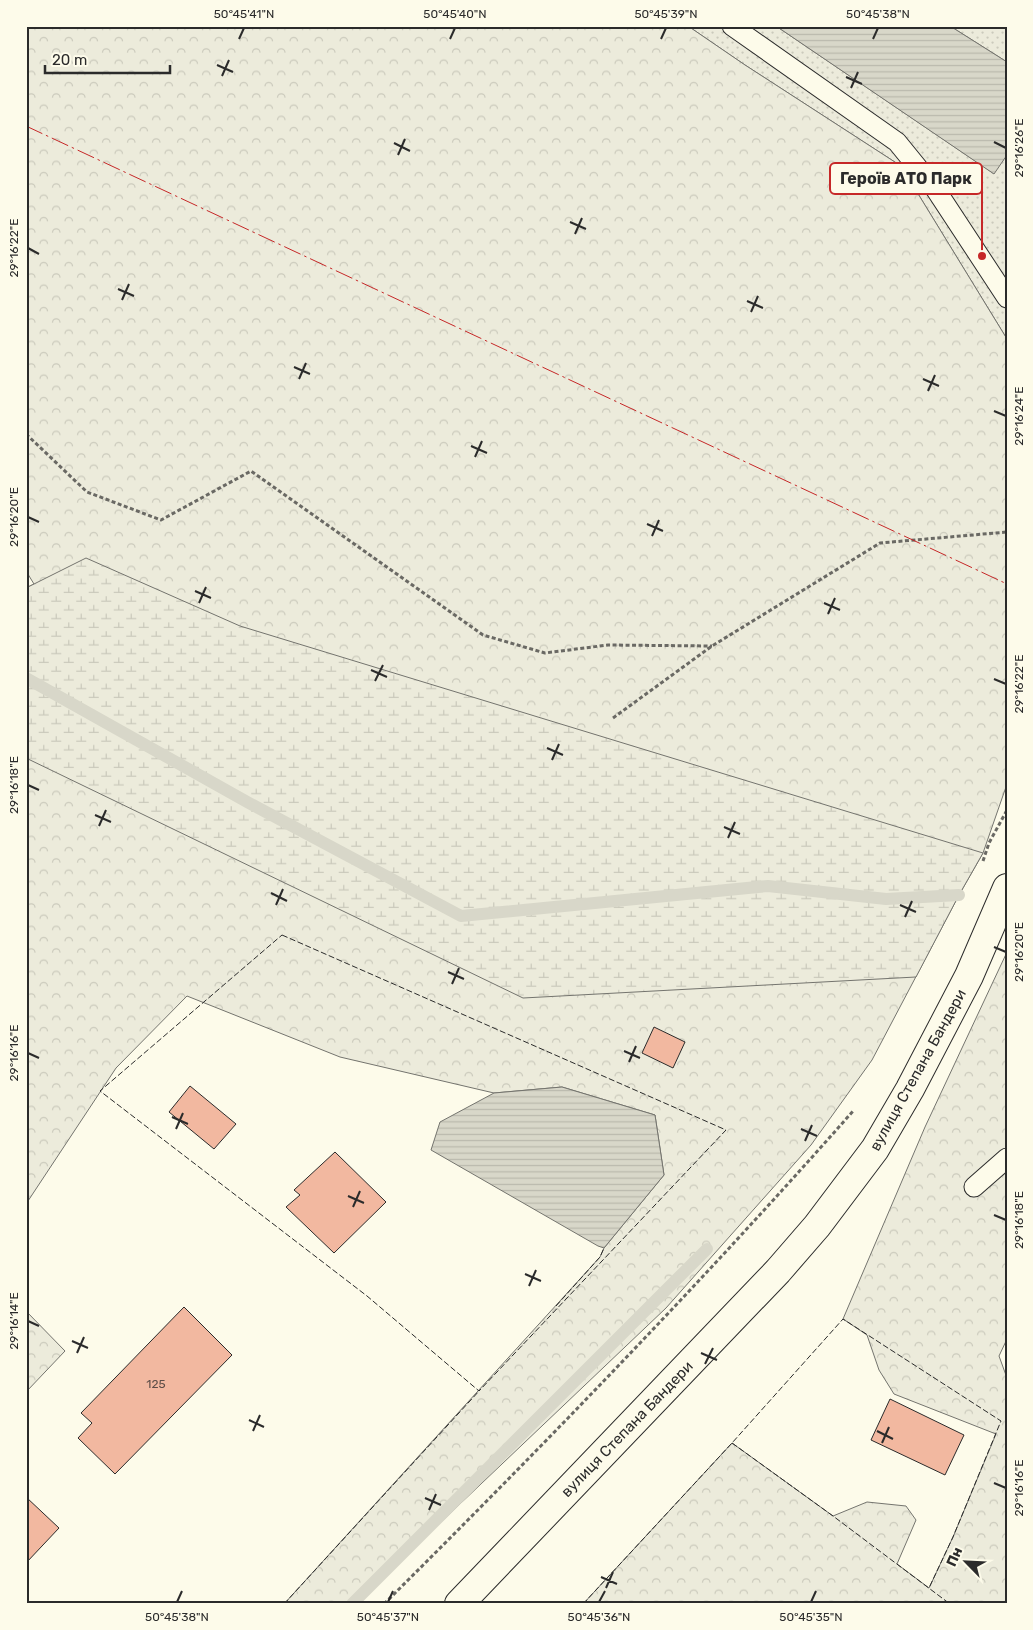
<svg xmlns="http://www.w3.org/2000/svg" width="1033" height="1630" viewBox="0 0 1033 1630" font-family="Rubik,sans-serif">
<defs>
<pattern id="grass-dots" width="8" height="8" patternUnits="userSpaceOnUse" patternTransform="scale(1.25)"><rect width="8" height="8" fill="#ecebdb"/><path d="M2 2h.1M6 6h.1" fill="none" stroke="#cbcabc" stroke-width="1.8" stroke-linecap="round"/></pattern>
<pattern id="forest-crowns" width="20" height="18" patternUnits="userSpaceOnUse" patternTransform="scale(1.25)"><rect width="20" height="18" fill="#ecebdb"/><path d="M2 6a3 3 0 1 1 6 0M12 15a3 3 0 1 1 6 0" fill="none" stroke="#cbcabc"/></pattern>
<pattern id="wetland-marsh" width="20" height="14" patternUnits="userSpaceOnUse" patternTransform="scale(1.25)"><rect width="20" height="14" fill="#ecebdb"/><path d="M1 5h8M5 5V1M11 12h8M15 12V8" fill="none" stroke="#cbcabc"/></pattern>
<pattern id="water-rules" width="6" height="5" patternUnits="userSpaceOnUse" patternTransform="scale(1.25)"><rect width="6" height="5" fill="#d8d7c9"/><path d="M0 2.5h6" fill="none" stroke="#bab9ad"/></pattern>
</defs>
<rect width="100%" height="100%" fill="#fdfbea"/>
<!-- grass -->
<path fill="url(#grass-dots)" stroke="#74746e" d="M688,26H776L993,173L1007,155V339L901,166L745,65Z
M950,26H1007V62Z"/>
<!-- forest -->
<path fill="url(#forest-crowns)" stroke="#74746e" d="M26,26H688L745,65L901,166L1007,339V784L983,853L959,895L872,1060L811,1145L666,1308L400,1561L357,1604H284L600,1257L604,1248L664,1175L655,1115L562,1087L494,1093L340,1057L187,996L116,1068L26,1204V588L34,584L26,571Z
M1007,952V1339L999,1356L1007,1378V1604H583L732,1443L833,1516L867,1502L906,1506L916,1520L897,1564L929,1588L953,1537L996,1434L894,1394L879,1370L867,1335L843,1319L925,1127Z
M26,1311L65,1351L26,1392Z"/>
<!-- wetland -->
<path fill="url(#wetland-marsh)" stroke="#74746e" d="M86,558L240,626L983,853L959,895L916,977L523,998L26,758V588Z"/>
<!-- water -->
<path fill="url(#water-rules)" stroke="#74746e" d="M776,26H950L1007,62V155L994,174Z
M562,1087L655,1115L664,1175L604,1248L598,1246L431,1150L440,1122L494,1093Z"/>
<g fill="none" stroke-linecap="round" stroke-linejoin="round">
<!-- stream -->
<path stroke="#d8d7c9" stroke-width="12" d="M26,678L249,803L461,916L768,886L886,899L959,895
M352,1604L707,1249"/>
</g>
<!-- building -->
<path fill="#f2b8a0" stroke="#2b2b2b" d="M654,1027L685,1042L673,1068L642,1053Z
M190,1086L236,1124L214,1149L169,1112Z
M335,1152L386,1202L334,1253L286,1207L300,1195L294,1190Z
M184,1307L232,1355L115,1474L78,1438L92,1423L81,1413Z
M890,1399L964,1435L945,1475L871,1440Z
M26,1497L59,1528L26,1563Z"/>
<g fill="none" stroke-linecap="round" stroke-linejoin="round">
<!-- service casing -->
<g stroke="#2b2b2b" stroke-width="21">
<path id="service" d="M732,26L897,142L936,190L1007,298
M974,1187L1007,1158"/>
</g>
<!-- tertiary casing -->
<g stroke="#2b2b2b" stroke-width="30">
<path id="tertiary" d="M459,1604L778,1271L817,1226L875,1149L910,1089L969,976L1007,888"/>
</g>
<!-- path -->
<path stroke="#6a6964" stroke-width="3" stroke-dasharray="4 2.5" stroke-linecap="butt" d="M26,434L87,492L161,520L251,471L483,635L545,653L608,645L712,646
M613,718L712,646L880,543L1007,532
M983,861L989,843L1007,810
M384,1604C545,1444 704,1280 854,1110"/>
<!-- service -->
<use href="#service" stroke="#fdfbea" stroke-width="19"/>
<!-- tertiary -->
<use href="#tertiary" stroke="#fdfbea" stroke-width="28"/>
<!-- fence -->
<path stroke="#2b2b2b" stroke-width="1" stroke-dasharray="6 2.5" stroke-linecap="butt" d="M282,935L726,1130L479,1391L367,1296L100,1091Z
M556,1306L600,1257L604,1248
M732,1443L833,1516L950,1604
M284,1604L480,1390
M583,1604L732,1443L843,1319L1001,1421L953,1537L929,1588"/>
<!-- power -->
<path stroke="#c62828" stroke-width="1" stroke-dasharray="18 4 2.5 4" stroke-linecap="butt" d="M26,126L1007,584"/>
</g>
<!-- ticks -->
<path fill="none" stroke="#2b2b2b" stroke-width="2" d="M239,39L244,28M450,39L455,28M661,39L666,28M873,39L878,28M217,65L233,72M222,76L229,60M846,77L862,84M851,88L858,72M994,142L1006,148M394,143L410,151M398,155L405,139M570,222L586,229M575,234L582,218M28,248L39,254M118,289L134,296M122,300L129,284M747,301L763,308M751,312L758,296M294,367L310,374M299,379L306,363M923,379L939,386M928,391L935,375M994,411L1006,416M471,446L487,453M475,457L482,441M28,517L39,522M647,524L663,531M652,536L659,520M195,591L211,598M199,603L206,587M824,603L840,610M828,614L835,598M371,670L387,677M994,679L1006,684M375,681L383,665M547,748L563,755M552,760L559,744M28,785L39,790M95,815L111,822M99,826L106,810M724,827L740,834M728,838L735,822M271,893L287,901M276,905L283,889M900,905L916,912M905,917L912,901M994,947L1006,952M448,972L464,979M452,984L459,968M624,1051L640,1058M28,1053L39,1058M629,1062L636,1046M172,1117L188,1124M176,1129L183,1113M801,1129L817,1136M805,1141L812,1125M348,1196L364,1203M353,1207L360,1191M994,1215L1006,1220M525,1274L541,1281M529,1286L536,1270M28,1321L39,1326M72,1341L88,1348M77,1353L84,1337M701,1353L717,1360M705,1364L713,1348M249,1420L264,1427M253,1431L260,1415M877,1431L893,1439M882,1443L889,1427M994,1483L1006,1488M425,1498L441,1505M429,1510L436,1494M601,1577L617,1584M606,1588L613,1572M177,1602L182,1591M388,1602L393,1591M599,1602L605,1591M811,1602L816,1591"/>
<g text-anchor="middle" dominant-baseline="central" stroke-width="4" stroke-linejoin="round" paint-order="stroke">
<!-- number labels -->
<g font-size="12" fill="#5d4e48">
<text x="156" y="1384">125</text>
</g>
<!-- street labels -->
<g font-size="15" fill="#2b2b2b" stroke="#fdfbea">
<text transform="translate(918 1070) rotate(-61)">вулиця Степана Бандери</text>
<text transform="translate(627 1429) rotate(-46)">вулиця Степана Бандери</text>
</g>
</g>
<!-- callouts -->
<path fill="none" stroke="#c62828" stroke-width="2" d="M982 256L982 179"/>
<circle fill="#c62828" stroke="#fdfbea" stroke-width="2" cx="982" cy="256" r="5"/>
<rect fill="#fdfbea" stroke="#c62828" stroke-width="2" x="830" y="163" width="152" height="31" rx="5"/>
<g font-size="16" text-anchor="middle" font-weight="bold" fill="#2b2b2b">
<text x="906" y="184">Героїв АТО Парк</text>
</g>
<!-- border -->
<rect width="1033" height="1630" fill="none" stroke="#fdfbea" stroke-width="55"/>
<!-- north arrow -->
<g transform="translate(966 1562) rotate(294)" stroke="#fdfbea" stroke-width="4" paint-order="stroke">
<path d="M0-4L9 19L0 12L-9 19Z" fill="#2b2b2b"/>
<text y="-8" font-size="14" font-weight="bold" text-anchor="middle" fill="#2b2b2b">Пн</text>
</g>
<!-- scale -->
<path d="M45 65v8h125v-8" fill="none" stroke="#2b2b2b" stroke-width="2.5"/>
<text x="52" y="65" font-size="15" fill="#2b2b2b" stroke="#fdfbea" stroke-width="4" paint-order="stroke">20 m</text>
<rect x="28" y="28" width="978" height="1574" fill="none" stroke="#2b2b2b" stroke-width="2"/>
<g font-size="12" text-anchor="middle" fill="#2b2b2b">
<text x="244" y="18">50°45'41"N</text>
<text x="455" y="18">50°45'40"N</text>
<text x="666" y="18">50°45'39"N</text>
<text x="878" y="18">50°45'38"N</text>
<text transform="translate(1019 148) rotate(-90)" y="4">29°16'26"E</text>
<text transform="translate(14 248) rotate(-90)" y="4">29°16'22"E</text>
<text transform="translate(1019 416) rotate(-90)" y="4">29°16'24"E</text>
<text transform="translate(14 517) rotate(-90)" y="4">29°16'20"E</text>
<text transform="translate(1019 684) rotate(-90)" y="4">29°16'22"E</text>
<text transform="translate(14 785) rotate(-90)" y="4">29°16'18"E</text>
<text transform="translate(1019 952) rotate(-90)" y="4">29°16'20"E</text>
<text transform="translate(14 1053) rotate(-90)" y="4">29°16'16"E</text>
<text transform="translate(1019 1220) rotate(-90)" y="4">29°16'18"E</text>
<text transform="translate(14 1321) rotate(-90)" y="4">29°16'14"E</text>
<text transform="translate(1019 1488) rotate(-90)" y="4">29°16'16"E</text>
<text x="177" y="1621">50°45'38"N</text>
<text x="388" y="1621">50°45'37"N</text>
<text x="599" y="1621">50°45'36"N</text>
<text x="811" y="1621">50°45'35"N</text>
</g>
</svg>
